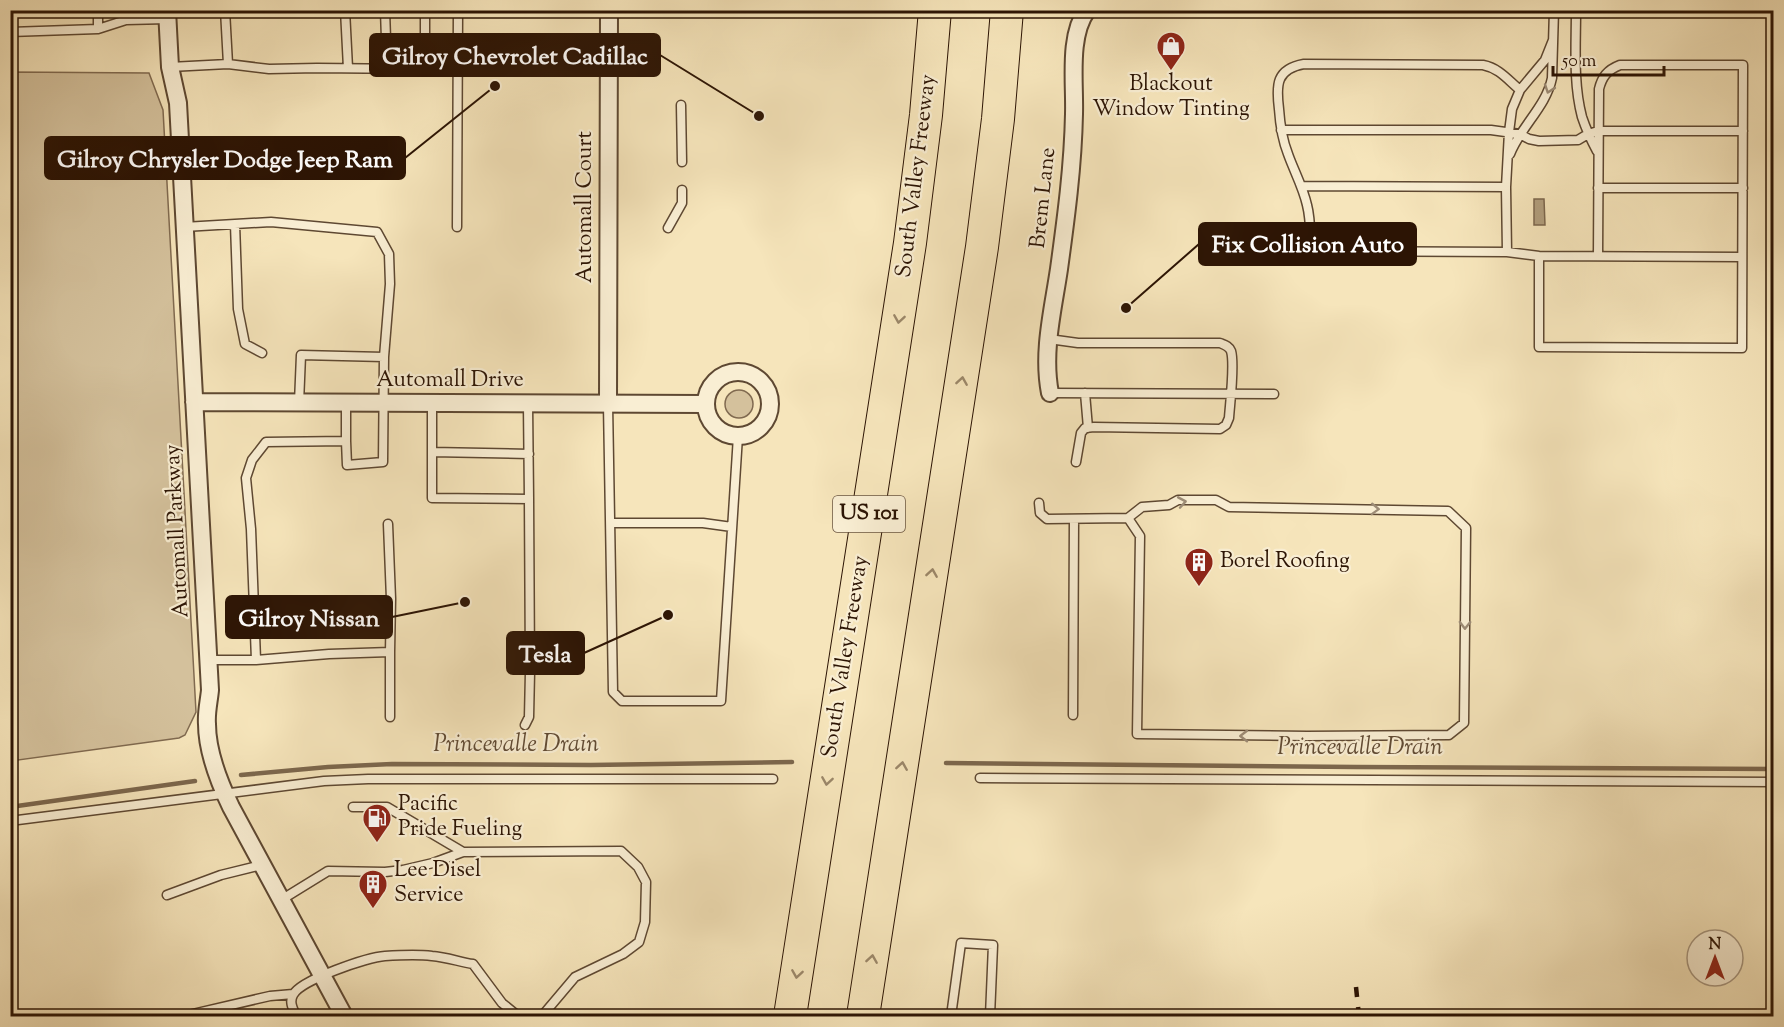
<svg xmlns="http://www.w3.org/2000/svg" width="1784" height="1027" viewBox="0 0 1784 1027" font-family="'Sorts Mill Goudy',serif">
<rect width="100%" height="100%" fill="#f6e5bb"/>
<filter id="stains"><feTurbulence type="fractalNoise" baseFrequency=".00333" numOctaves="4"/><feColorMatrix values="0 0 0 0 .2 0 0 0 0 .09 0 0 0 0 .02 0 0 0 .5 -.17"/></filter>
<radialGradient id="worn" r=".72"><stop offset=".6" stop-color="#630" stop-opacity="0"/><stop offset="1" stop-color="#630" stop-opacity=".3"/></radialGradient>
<!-- green -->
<path fill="#d4c19c" stroke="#806a50" stroke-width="1.5" d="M10,72L149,73L163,110L196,712L185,735L179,738L11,761Z
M725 404a14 14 0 1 1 28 0a14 14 0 1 1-28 0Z"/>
<!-- water -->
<path fill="#b19e7d" stroke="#7c674d" stroke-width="1.5" d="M1534,199H1544L1545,225H1534Z"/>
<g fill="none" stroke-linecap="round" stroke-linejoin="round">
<!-- stream -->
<path stroke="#7c674d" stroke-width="4.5" d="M946,763L1356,767L1774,769
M241,775L328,767L392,764L591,765L792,762
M10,807L195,781"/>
<!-- lane casing -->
<g stroke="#5e4832" stroke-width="11">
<path id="lane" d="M98,10V29L126,20L168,19
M345,10L348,68
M385,10L387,68
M1576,10C1576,46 1573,83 1582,117C1586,129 1591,140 1597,151
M10,32L98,29
M228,64L269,69L317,68L415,69L424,62L425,44V10
M170,67L228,64L225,10
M1520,90C1508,80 1499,68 1483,65L1304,64C1276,69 1276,85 1279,109C1280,124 1282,139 1288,154C1294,171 1303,187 1307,205C1311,220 1310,236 1311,251L1507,252L1539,256L1742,257
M681,105L682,162
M1281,130H1491L1520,134L1529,139L1539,141L1578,140L1588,134L1598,131H1743
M1510,154C1521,126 1546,107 1552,78L1554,10
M1302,186L1506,187
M1598,188H1743
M235,224L238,309L245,344L262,353
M184,227L271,222L377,232L389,254L390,284L384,357L383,462L347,465L346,441
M457,227L458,10
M668,228L682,203V190
M1507,252L1506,187L1509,132L1512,109L1520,90L1545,60L1553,40
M1539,256V347L1742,348L1743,65H1620C1607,70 1602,77 1599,89L1598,256
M1049,339L1078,343H1220C1225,345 1229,346 1231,351C1235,364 1230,403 1229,418L1226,425L1220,429L1094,427L1085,428L1081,433L1076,462
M1050,393L1274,394
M1085,393L1088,428
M299,403L301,355L384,357
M432,403V498L529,499L528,404
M608,404L613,692L622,701H721L738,436
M432,452L529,454
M1039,503L1040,513L1047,519L1128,518L1142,507L1169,505L1178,500H1216L1229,507L1448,511L1466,528L1464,723L1449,735L1307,736L1137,734L1140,536L1128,518
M610,523H703L732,527
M390,652V717
M208,660H256L251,529L246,478L252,460L266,442L346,441V403
M256,660L329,654L390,652L391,599L388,524
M1073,715L1074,519
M525,725L529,717L530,672L529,499
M980,778L1774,782
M353,807H387L463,852
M10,821L324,781L368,779H773
M167,895L221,875L262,865
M281,900L328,871L385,872L403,870L433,863L463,852L621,851L638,867L646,882L645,922L639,942L623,954L575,977L542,1016
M184,1016L270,996L293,994
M296,1016C293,1009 289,1002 293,995C300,980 368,957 385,956C400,955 417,954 432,956C446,957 460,962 473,964L502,1003L518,1016
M951,1016L961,943L993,945L990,1016"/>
</g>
<!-- street casing -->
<g stroke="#5e4832" stroke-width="20">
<path id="street" d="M167,10L170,67L178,103L210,690C209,701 206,713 207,724C207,752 219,782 231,807L344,1016
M706 404a32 32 0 1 1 64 0a32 32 0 1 1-64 0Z
M1050,393C1042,352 1053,310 1059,269C1066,218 1073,166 1074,114C1075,82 1068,36 1087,10
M194,402L706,404
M608,404L609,10"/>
</g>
<!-- highway casing -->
<g stroke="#2c1404" stroke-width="34">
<path id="highway" d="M790,1016L910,243L926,115L935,10
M863,1016L982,247L998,119L1007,10"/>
</g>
<!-- lane -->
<use href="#lane" stroke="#f9eed3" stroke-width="8"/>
<!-- street -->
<use href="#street" stroke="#f9eed3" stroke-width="16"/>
<!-- highway -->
<use href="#highway" stroke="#f6e5bb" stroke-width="32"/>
<!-- rail -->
<path stroke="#2c1404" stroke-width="4.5" stroke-dasharray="10 10" stroke-linecap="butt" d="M1356,987L1359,1016"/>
</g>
<!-- one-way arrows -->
<defs><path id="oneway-chevron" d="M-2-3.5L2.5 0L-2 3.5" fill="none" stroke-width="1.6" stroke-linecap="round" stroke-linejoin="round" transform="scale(1.5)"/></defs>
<g stroke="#9d8c76">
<use href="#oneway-chevron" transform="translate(1549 89) rotate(109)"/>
<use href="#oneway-chevron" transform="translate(1182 502) rotate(-10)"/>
<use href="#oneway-chevron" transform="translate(1375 509) rotate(2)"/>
<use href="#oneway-chevron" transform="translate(1465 625) rotate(91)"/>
<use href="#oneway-chevron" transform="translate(1244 736) rotate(-180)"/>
</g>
<g stroke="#9b8769">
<use href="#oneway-chevron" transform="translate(899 319) rotate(99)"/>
<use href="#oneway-chevron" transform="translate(962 381) rotate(-81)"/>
<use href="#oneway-chevron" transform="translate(932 573) rotate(-81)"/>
<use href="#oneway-chevron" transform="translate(902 766) rotate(-81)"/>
<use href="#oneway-chevron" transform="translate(827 781) rotate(99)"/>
<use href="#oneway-chevron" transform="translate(872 959) rotate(-81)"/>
<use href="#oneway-chevron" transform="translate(797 974) rotate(99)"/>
</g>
<!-- icons -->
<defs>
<g id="shop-pin" transform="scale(1.5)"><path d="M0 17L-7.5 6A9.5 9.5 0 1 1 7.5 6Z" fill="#8f2418" stroke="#f9eed3"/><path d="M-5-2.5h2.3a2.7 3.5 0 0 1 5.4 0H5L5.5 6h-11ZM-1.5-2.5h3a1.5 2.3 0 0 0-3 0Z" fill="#fff"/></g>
<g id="building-pin" transform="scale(1.5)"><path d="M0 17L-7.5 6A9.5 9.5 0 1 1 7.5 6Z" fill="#8f2418" stroke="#f9eed3"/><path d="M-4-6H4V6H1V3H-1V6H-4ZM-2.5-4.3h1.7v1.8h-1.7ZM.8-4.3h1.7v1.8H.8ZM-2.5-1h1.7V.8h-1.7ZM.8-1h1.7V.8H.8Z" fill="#fff"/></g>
<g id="fuel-pin" transform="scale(1.5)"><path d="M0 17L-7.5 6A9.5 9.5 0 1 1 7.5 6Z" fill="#8f2418" stroke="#f9eed3"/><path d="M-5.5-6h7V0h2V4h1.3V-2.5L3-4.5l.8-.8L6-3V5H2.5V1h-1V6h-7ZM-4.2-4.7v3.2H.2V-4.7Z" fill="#fff"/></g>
</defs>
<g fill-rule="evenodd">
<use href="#shop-pin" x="1171" y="46"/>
<use href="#building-pin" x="1199" y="562"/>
<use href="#fuel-pin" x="377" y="818"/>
<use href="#building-pin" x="373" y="884"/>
</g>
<g text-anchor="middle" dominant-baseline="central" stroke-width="4.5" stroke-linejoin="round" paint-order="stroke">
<!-- shield labels -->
<rect fill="#f9eed3" stroke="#6a5542" stroke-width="1.5" x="833" y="496" width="72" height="36" rx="4.5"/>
<g font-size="21" font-weight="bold" fill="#2c1404">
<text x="869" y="514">US 101</text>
</g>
<!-- poi labels -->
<g font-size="22" fill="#2c1404" stroke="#f9eed3" text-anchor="start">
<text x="1171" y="85" text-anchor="middle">Blackout<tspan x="1171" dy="25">Window Tinting</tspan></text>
<text x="1220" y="562">Borel Roofing</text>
<text x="398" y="805">Pacific<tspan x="398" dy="25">Pride Fueling</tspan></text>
<text x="394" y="871">Lee Disel<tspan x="394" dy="25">Service</tspan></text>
</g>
<!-- street labels -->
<g font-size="22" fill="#2c1404" stroke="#f9eed3">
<text transform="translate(917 176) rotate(-83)">South Valley Freeway</text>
<text transform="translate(1044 198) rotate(-84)">Brem Lane</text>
<text transform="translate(586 207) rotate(-90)">Automall Court</text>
<text x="450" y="381">Automall Drive</text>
<text transform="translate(178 531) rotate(-93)">Automall Parkway</text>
<text transform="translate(846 657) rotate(-81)">South Valley Freeway</text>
</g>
<!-- water labels -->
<g font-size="24" font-style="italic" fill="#614b34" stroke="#f9eed3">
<text x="516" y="745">Princevalle Drain</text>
<text x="1360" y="748">Princevalle Drain</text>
</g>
</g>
<!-- callouts -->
<path fill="none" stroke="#2c1404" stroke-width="2" d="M759 116L660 55M495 86L405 158M1126 308L1199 244M465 602L392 617M668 615L584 653"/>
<g fill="#2c1404" stroke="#f9eed3" stroke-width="2">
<circle cx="759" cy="116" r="6"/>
<circle cx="495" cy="86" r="6"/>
<circle cx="1126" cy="308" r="6"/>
<circle cx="465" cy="602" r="6"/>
<circle cx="668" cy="615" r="6"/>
</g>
<g fill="#2c1404" stroke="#2c1404" stroke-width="2">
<rect x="370" y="34" width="290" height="42" rx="6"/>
<rect x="45" y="137" width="360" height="42" rx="6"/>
<rect x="1199" y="223" width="217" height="42" rx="6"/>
<rect x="226" y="596" width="166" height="42" rx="6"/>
<rect x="507" y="632" width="77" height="42" rx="6"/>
</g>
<g font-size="24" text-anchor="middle" font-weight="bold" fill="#fff">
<text x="515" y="64">Gilroy Chevrolet Cadillac</text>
<text x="225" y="167">Gilroy Chrysler Dodge Jeep Ram</text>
<text x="1308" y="252">Fix Collision Auto</text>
<text x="309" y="626">Gilroy Nissan</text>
<text x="545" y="662">Tesla</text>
</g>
<!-- margin -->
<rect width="1784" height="1027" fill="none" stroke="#f6e5bb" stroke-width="36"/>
<rect x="12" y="12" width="1760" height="1003" fill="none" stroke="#2c1404" stroke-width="3"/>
<rect x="18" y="18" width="1748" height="991" fill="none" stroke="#2c1404" stroke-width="1.5"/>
<!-- north arrow -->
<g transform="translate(1715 958)"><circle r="28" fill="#f9eed3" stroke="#a79780" stroke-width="1.5"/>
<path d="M0-4.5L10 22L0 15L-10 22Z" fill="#8f2418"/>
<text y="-9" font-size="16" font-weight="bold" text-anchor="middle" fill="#2c1404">N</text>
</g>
<!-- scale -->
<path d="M1553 66v9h111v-9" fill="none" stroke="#2c1404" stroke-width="3"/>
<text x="1562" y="66" font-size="18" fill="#2c1404" stroke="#f9eed3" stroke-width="4.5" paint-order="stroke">50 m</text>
<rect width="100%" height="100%" filter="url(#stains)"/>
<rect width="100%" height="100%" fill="url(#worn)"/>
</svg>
